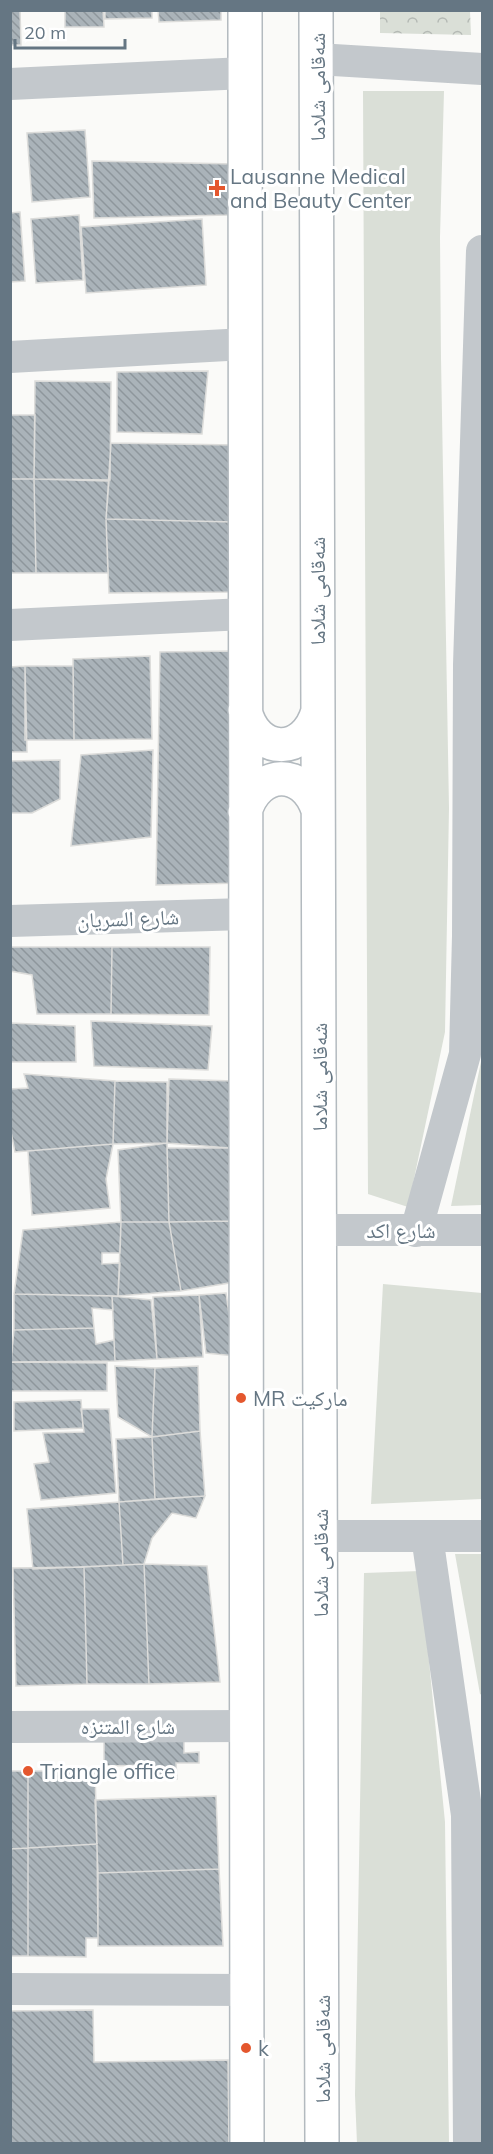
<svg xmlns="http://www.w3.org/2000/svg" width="493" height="2154" viewBox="0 0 493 2154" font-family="Mulish,'Noto Naskh Arabic',sans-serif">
<defs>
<pattern id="park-crowns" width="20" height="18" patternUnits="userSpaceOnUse" patternTransform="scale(1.5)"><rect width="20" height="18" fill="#dadfd7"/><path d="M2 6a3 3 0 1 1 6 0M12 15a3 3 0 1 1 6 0" fill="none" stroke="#b4b9b4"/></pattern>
<pattern id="building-back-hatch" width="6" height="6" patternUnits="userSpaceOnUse" patternTransform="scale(1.5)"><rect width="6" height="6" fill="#aab3b9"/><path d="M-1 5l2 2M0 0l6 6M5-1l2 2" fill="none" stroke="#8e969c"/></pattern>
</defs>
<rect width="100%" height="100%" fill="#fafaf8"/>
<!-- green -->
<path fill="#dadfd7" d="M363,91H444L440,237L441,358L449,808L445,1032L408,1207L368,1194Z
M482,1057V1205L451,1206Z
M383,1284L482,1293V1499L371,1504Z
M455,1554H482V1695L480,1694Z
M420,1571L445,1822L449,2143L357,2144L355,2095L364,1573Z"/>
<!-- park -->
<path fill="url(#park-crowns)" d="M380,11H470L471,35L380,33Z"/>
<!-- building -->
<path fill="url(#building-back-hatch)" stroke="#dcdcda" stroke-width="1.5" d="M10,10H20L21,45H10Z
M65,10H103L104,27H65Z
M105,10H152V18L105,19Z
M158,10H221V20L159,22Z
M85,130L90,197L32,202L27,133Z
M92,161L233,164L228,215L94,218Z
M20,212L25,281L10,282V213Z
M79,215L83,280L36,283L31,219Z
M202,219L206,285L86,293L81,227Z
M208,371L202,434L117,432V372Z
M35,381L111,382L110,480L34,479Z
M10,415H35L34,479H10Z
M111,443L235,445L233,522L106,519Z
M10,479H34L36,573H10Z
M34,479L109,481L106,519L108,573H36Z
M106,519L233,522V592L109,593Z
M234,651L240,883L156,885L160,652Z
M150,656L152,739L74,740L73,659Z
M25,666L27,752H10V667Z
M25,666H73L74,740H25Z
M153,750L151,837L71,846L81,755Z
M60,760V799L32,813H10V761Z
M10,947H112L111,1014H37L32,975L10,971Z
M112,947H210L209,1015L111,1014Z
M91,1021L212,1026L208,1070L94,1066Z
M10,1023L75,1026L76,1062H10Z
M24,1074L115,1081L113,1144L15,1152L10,1127V1089L28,1088Z
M169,1079L233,1081L229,1148L167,1143Z
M115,1081L167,1082V1143L113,1144Z
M167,1143L169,1222H121L118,1150Z
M113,1144L106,1179L110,1208L32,1215L28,1151Z
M167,1148H229L230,1221L169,1222Z
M230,1221L235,1282L181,1291L169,1222Z
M121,1222H169L181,1291L118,1296Z
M121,1222L120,1253H102V1264L120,1263L118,1296L14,1294L23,1230Z
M226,1293L235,1356L206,1353L199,1295Z
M14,1294L112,1296L113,1310L92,1308L94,1328L14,1330Z
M199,1295L203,1357L157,1359L153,1297Z
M112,1296L151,1300L157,1359L115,1361Z
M94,1328L96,1344L114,1340L115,1361L11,1362L14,1330Z
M11,1362L107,1363V1391H10Z
M115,1366L155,1368L152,1437L118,1417Z
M198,1366L200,1431L152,1437L155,1368Z
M81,1400L83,1428L14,1431V1402Z
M81,1409H109L116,1493L41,1500L34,1464L49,1462L43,1433L84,1432Z
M200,1431L205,1496L155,1499L152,1437Z
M152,1437L155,1499L119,1502L116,1439Z
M205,1496L196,1518L172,1513L152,1538L144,1564L123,1565L119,1502Z
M119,1502L123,1565L33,1569L27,1509Z
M144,1564L207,1566L220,1682L149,1684Z
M144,1564L149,1684H87L84,1567Z
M84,1567L87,1684L16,1686L13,1568Z
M184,1738V1753L199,1752V1763H176L177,1779H153L154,1765L104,1766V1739Z
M10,1771H28V1848L10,1849Z
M28,1771H95L97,1844L28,1848Z
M216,1796L219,1869L98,1873L95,1800Z
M97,1844L98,1938H86V1957L28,1956V1848Z
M28,1848V1956H10V1849Z
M219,1869L223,1946H98V1873Z
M93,2010L94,2062L228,2060L229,2144H10V2011Z"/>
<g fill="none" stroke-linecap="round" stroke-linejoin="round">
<!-- secondary casing -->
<g stroke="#b3babf" stroke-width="36">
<path id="secondary" d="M245,10L247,2144
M316,10L322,2144
M245,710C255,755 305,757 318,711
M245,812C257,769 304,767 318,810"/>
</g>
<!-- minor -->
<path stroke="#c3c8cc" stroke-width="32" d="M317,59L482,69
M10,84L245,73
M10,357L245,344
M10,625L245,614
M10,921L245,914
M319,1230H482
M416,1231L465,1054L468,936L469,665L482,251
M320,1536H482
M427,1536L467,1815L469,2144
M10,1727L246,1726
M10,1989L247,1990"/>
<!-- secondary -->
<use href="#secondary" stroke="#fff" stroke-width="33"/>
</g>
<!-- markers -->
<g fill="#e4572e" stroke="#fff" stroke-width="2">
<path d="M214 179h6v6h6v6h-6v6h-6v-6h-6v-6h6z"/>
<circle cx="241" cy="1398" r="6"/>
<circle cx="28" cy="1771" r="6"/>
<circle cx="246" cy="2048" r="6"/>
</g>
<g text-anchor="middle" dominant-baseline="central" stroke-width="6" stroke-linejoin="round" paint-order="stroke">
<!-- street labels -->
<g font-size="21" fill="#657683" stroke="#fff">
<text transform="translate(317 87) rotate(-90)">شەقامی شلاما</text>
<text transform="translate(317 591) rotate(-90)">شەقامی شلاما</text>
<text transform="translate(128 918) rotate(-2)">شارع السريان</text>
<text transform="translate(319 1077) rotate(-90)">شەقامی شلاما</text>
<text x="401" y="1230">شارع اكد</text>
<text transform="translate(320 1563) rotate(-90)">شەقامی شلاما</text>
<text x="128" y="1726">شارع المتنزه</text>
<text transform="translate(322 2049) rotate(-90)">شەقامی شلاما</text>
</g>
<!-- poi labels -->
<g font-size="21" fill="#657683" stroke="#fff" text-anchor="start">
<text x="230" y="176">Lausanne Medical<tspan x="230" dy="24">and Beauty Center</tspan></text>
<text x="253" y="1398">MR ماركيت</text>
<text x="40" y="1771">Triangle office</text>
<text x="258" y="2048">k</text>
</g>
</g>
<!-- border -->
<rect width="493" height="2154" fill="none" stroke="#657683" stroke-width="24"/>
<!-- scale -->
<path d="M15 39v9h110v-9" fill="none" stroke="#657683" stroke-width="3"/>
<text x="24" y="39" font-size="18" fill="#657683" stroke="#ffffff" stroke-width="4.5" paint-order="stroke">20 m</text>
</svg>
